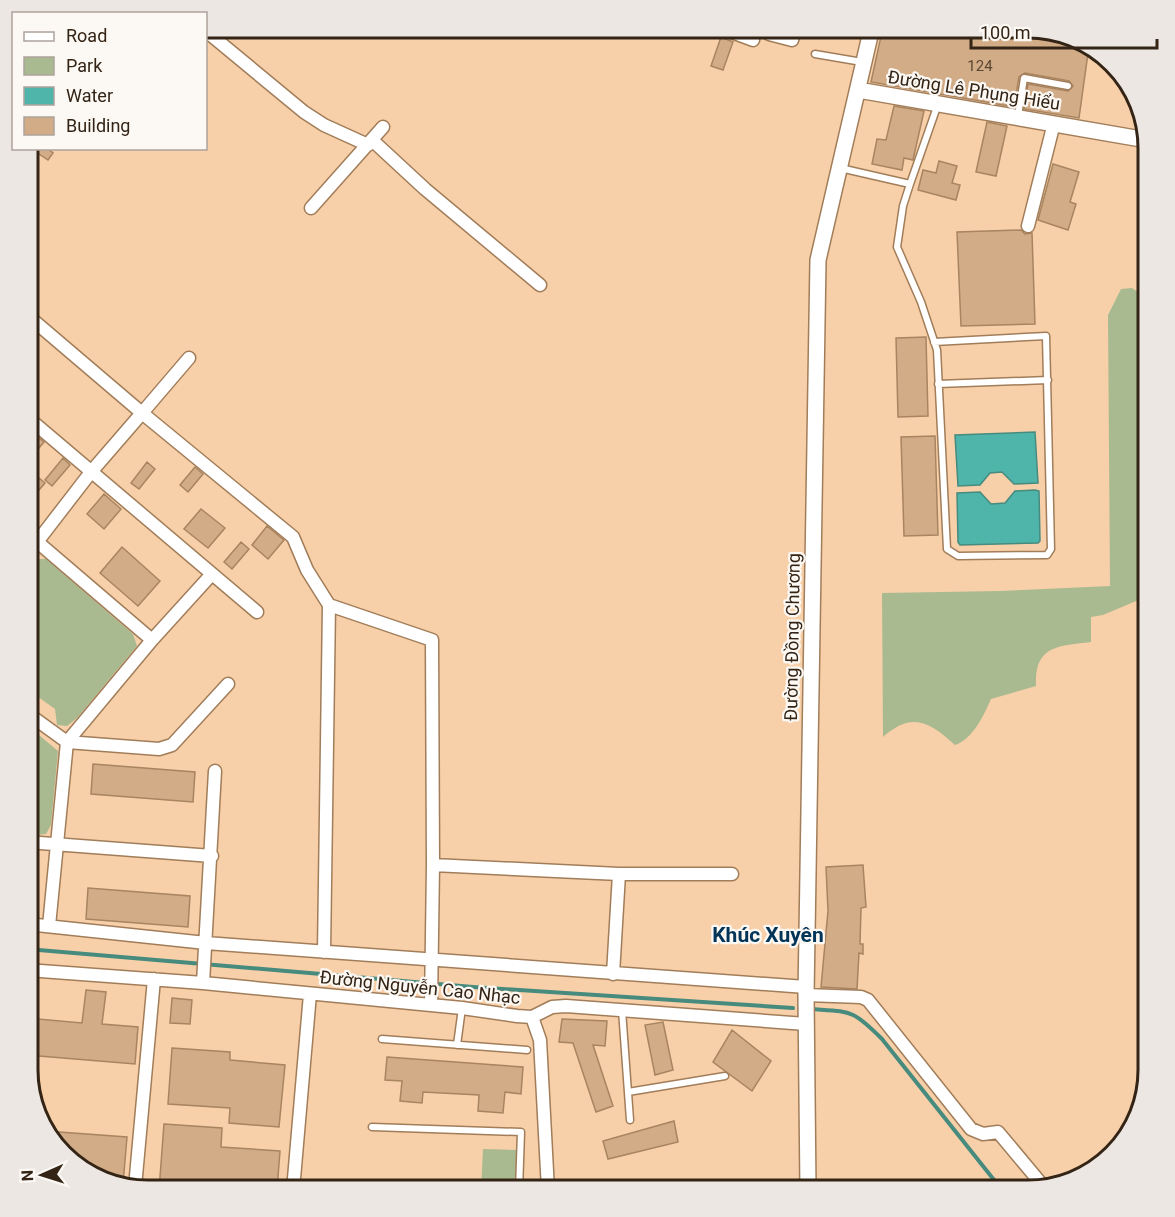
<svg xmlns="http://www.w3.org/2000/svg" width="1175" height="1217" viewBox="0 0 1175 1217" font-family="Roboto,sans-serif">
<rect width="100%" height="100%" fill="#f7d0a9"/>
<!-- green -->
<path fill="#a9ba91" d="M1132,288L1148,299V596L1103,615L1091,617V642C1059,646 1034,645 1036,686L991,699C984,715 973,739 955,745C930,722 912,711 883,737L882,593L1000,591L1110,586L1108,315L1121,289Z
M36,559H46L133,634L137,646L77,718L67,726L57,725L55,709L27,689V587L36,576L30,564Z
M27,725L58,751L51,825L46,834L27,836Z
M483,1149L518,1150L516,1190H481Z"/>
<!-- water -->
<path fill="#4fb5ab" stroke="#478a7e" stroke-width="1.5" d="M1035,432L1038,483L1014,484L1002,472L990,473L980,485L958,486L955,435Z
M1035,490L1039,491L1040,541L1038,543L960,545L958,542L957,493L980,492L991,504L1005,503L1015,491Z"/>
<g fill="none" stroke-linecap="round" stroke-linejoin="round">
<!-- stream -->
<path stroke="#478a7e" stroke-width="4" d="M27,949L473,987L793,1008
M810,1009C852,1012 852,1009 882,1039L1002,1190"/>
</g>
<!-- building -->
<path fill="#d2ac87" stroke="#a88460" stroke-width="1.5" d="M883,27H1005L1081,40L1089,46L1079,118L1024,109L1028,84L1068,91L1073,86L1069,81L1025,73L1019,77L1014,107L871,82Z
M721,37L733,42L723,70L711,66Z
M894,106L924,111L913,160L904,158L902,170L872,164L877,139L886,140Z
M987,122L1007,126L996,176L976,172Z
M30,148H47L53,153L48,160Z
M939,161L957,166L952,183L960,185L956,200L918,190L923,170L936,173Z
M1053,164L1079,172L1070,202L1076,204L1068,230L1038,220Z
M1021,230L1025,234L1032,233L1035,324L961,326L957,232Z
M926,337L928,416L898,417L896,338Z
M27,428L44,442L27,462Z
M935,436L938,535L904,536L901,437Z
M63,458L70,465L52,486L45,480Z
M147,462L155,469L139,489L131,483Z
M195,467L203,474L188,492L180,485Z
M27,468L45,483L27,504Z
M104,494L121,509L104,529L87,514Z
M201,509L225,528L208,548L184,529Z
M267,526L284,540L268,559L252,545Z
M241,542L249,549L232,569L224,562Z
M122,547L160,581L138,606L100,573Z
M93,764L195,772L193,802L91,794Z
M863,865L866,907L861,908L860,944H863V954L859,953L857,989L821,987L828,911L826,867Z
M88,888L190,896L188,927L86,919Z
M86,990L106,992L102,1024L138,1027L135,1064L27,1055V1018L82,1023Z
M172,998L192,1000L190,1024L170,1023Z
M562,1019L607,1021L605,1046L593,1045L613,1106L596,1112L573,1043L559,1042Z
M663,1022L673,1070L655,1075L645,1025Z
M732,1030L771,1061L752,1091L713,1062Z
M172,1048L230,1052V1060L285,1065L279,1127L229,1123L230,1108L168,1104Z
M387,1057L523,1067L521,1094L505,1092L503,1113L478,1111L479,1095L423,1092L422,1103L400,1101L402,1081L385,1080Z
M674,1121L678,1142L608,1159L603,1141Z
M164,1124L222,1128L221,1147L280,1151L277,1190H159Z
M46,1131L127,1137L123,1184L95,1178L57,1149Z"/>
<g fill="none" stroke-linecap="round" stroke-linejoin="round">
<!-- service casing -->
<g stroke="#a17d59" stroke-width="9">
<path id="service" d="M815,54L862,62
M1018,116L1024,78L1068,86
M840,168L910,184L938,104
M910,184L903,206L897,247L921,302L937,350L947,549L958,556L1047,555L1051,549L1046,336L934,342
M938,384L1048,380
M622,1010L630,1120
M382,1039L527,1050
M457,1045L462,1008
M628,1092L725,1076
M372,1127L521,1132L519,1190"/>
</g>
<!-- minor casing -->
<g stroke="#a17d59" stroke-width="15">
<path id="minor" d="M718,27L753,40
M206,31L304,112L324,125L368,145
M769,34L792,40L796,27
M372,140L425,189L540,285
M311,208L383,127
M1028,226L1054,123
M27,315L142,413L189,358
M27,417L257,612
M27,533L152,640
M27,555L91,472L142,413L293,537L307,570L329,605
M27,713L67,742L159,749L172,745L228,684
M27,842L212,856
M27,924L206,943L806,987
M49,926L67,742L152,640L211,575
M324,952L329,605L432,640L433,865L619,874H732
M27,970L203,983L462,1008L517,1016L532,1017L552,1007L566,1006L806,1024
M613,974L619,874
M203,983L215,771
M806,995L861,997L868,1000L971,1129L983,1134L998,1132L1044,1187
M431,1005L433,865
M532,1017L540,1040L548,1190
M135,1187L154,979
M293,1190L310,994"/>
</g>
<!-- tertiary casing -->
<g stroke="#a17d59" stroke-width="18">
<path id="tertiary" d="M858,90L1147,140
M808,1190L806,995L818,260L872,27"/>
</g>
<!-- service -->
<use href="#service" stroke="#fff" stroke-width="6"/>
<!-- minor -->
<use href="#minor" stroke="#fff" stroke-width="12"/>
<!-- tertiary -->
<use href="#tertiary" stroke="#fff" stroke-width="15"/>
</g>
<g text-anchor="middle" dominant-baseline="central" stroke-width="4.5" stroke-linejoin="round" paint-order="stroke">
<!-- number labels -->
<g font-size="15" fill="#5b4632">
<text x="980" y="66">124</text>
</g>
<!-- street labels -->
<g font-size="18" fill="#332415" stroke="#fcf8f4">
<text transform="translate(974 90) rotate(9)">Đường Lê Phụng Hiểu</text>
<text transform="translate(792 637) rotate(-89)">Đường Đồng Chương</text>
<text transform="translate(420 987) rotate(6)">Đường Nguyễn Cao Nhạc</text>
</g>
<!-- quarter labels -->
<g font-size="21" font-weight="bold" fill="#013457" stroke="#fcf8f4">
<text x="768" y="935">Khúc Xuyên</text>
</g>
</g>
<!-- crop -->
<path d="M0 0H1175V1217H0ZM148 38H1028A110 110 0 0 1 1138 148V1070A110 110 0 0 1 1028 1180H148A110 110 0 0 1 38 1070V148A110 110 0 0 1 148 38Z" fill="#ece7e2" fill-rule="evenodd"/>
<path fill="none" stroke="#332415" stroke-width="3" d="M148 38H1028A110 110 0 0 1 1138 148V1070A110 110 0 0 1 1028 1180H148A110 110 0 0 1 38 1070V148A110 110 0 0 1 148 38Z"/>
<!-- legend -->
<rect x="12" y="12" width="195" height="138" fill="#fcf8f4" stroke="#aca39b" stroke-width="1.5"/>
<rect x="24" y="32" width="30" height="9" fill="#ffffff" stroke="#aca39b" stroke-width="1.5"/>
<text x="66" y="42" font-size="18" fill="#332415">Road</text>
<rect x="24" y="57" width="30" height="18" fill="#a9ba91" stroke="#aca39b" stroke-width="1.5"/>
<text x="66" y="72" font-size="18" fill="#332415">Park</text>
<rect x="24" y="87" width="30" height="18" fill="#4fb5ab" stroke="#aca39b" stroke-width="1.5"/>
<text x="66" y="102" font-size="18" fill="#332415">Water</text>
<rect x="24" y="117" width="30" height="18" fill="#d2ac87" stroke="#aca39b" stroke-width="1.5"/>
<text x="66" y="132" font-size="18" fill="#332415">Building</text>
<!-- north arrow -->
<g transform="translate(42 1175) rotate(267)" stroke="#fcf8f4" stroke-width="4.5" paint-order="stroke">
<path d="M0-4.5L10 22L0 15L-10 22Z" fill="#332415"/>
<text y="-9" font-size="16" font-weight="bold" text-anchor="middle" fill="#332415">N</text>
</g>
<!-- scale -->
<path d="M971 39v9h186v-9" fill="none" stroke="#332415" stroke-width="3"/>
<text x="980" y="39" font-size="18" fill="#332415" stroke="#fcf8f4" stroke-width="4.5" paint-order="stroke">100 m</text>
</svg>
